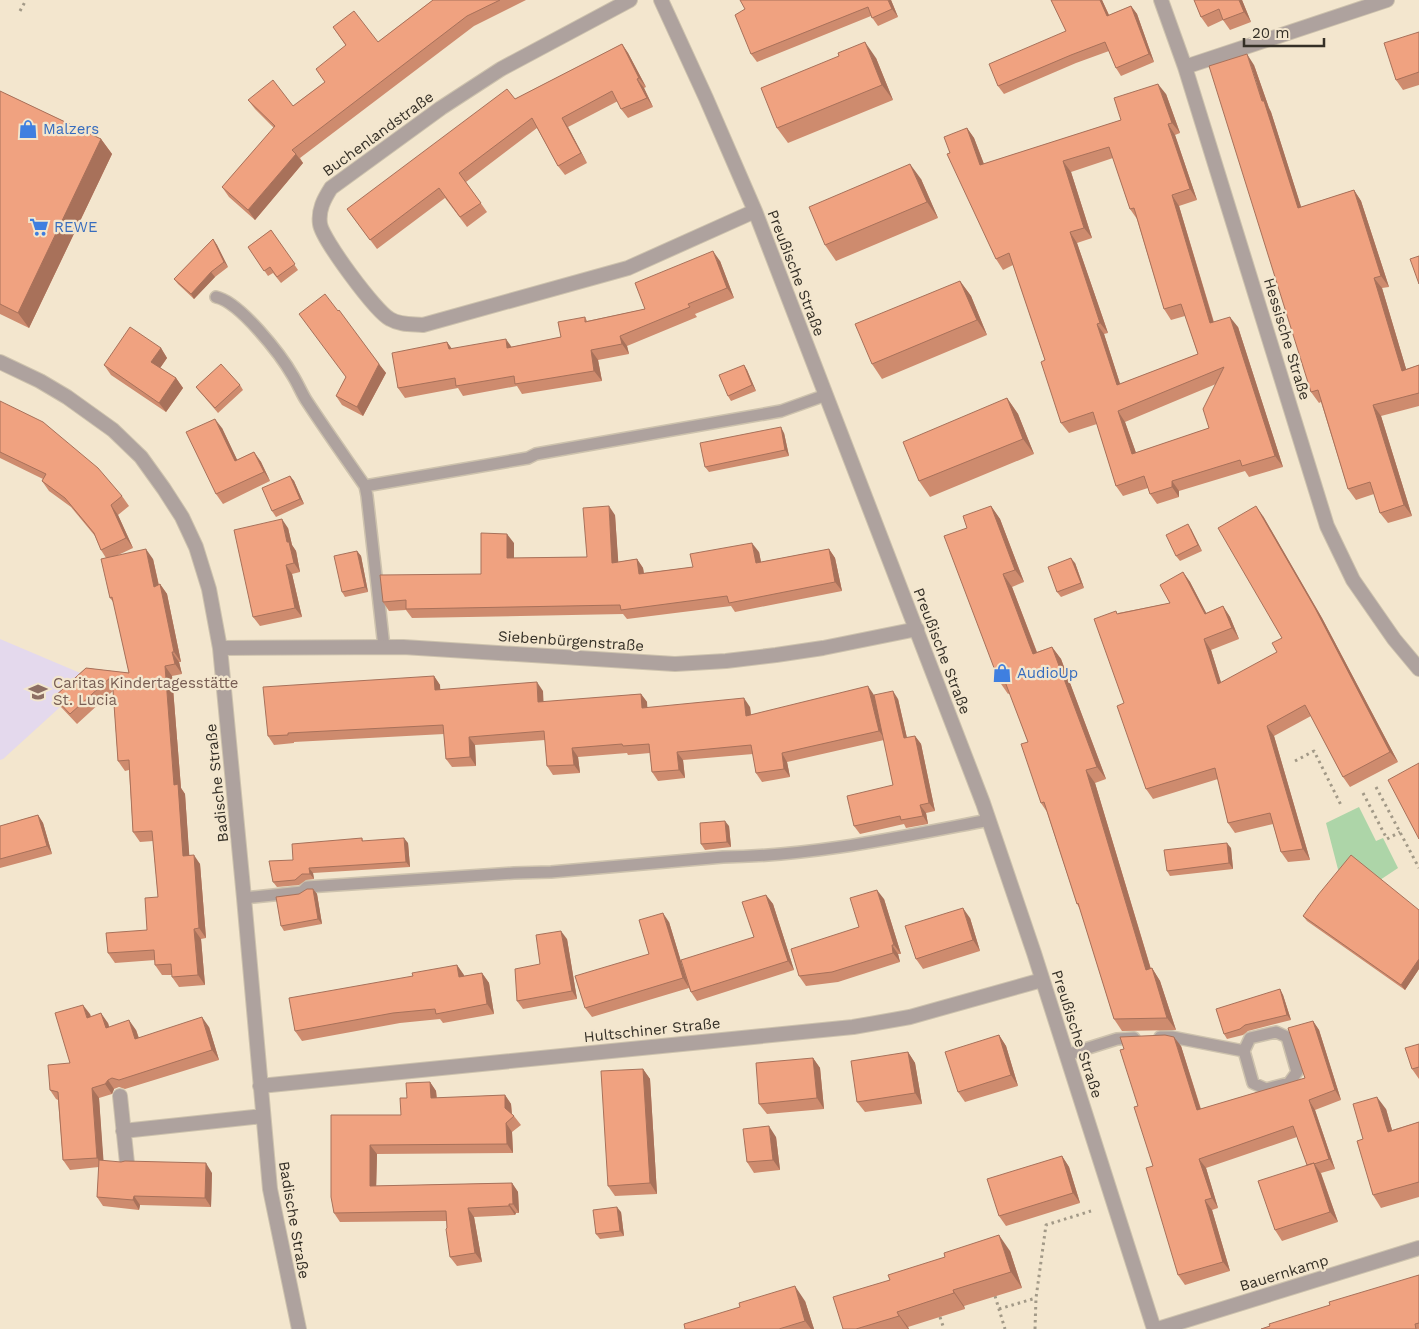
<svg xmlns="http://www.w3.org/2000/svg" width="1419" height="1329" viewBox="0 0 1419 1329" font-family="'Work Sans',sans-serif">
<rect width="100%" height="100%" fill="#f3e6ce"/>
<!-- education -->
<path fill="#e4d9ed" d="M0,639L92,678L3,759L0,760Z"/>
<!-- green -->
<path fill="#add5a8" d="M1359,807L1376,841L1383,838L1398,868L1380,880L1340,877L1326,823Z"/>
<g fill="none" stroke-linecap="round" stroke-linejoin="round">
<!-- service casing -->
<g stroke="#cdc2ad" stroke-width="14">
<path id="service" d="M216,297C240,302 281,355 293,376C298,384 301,392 306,400C325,429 345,457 365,486L367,496L384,647
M365,486L528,458L536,454L781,411L826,395
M244,898L302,892L307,887L514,873L551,872L723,857C814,856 900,837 989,820
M1276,1032L1287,1037L1297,1072L1289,1083L1266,1089L1253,1083L1244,1051L1250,1038Z
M1160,1037H1172L1244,1051
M1066,1055L1117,1039L1134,1038"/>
</g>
<!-- minor casing -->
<g stroke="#cdc2ad" stroke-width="16">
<path id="minor" d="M630,0L501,69L441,108L331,188C324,199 318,210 320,224C322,239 376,312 390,319C400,325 412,324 423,325L628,268L755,211
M661,0L706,98L755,211L983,803L1034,953L1154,1329
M1161,0L1185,67L1327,526L1353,580L1394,639L1419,669
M1185,67L1387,0
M0,362L40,381L67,397L113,430L141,457L164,489L182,517L196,547L209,589L220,648L244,898L270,1189L299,1329
M220,648L403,647L675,664L726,661L776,655L823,648L917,629
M260,1086L853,1027L910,1017L1042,980
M120,1096L127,1163
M123,1131L263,1116
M1158,1329L1419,1248"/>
</g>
<!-- path -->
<path stroke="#a29987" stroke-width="3" stroke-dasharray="2.5 4" stroke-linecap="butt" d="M20,11L26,0
M1295,761L1314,751L1341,805
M1376,787L1419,868
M1363,793L1387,839L1400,832
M995,1296L1005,1329
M999,1309L1036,1298
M940,1317L944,1329
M1035,1329L1036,1298L1046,1225L1091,1211"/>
<!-- service -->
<use href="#service" stroke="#aea29e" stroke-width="11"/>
<!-- minor -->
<use href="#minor" stroke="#aea29e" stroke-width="14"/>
</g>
<!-- wall -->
<path fill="#ce8b6e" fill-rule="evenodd" d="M433,0H526L474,26L300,158L303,163L255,220L229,197L222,187L274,128L255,109L248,100L293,106L325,82L346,46L333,27L378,42Z
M891,0L898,17L878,26L871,16L757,62L751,54L745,9Z
M1051,0H1102L1109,15L1131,6L1137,14L1154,62L1121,76L1116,68L1109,51L1076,63L1004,94L998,86L1066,31Z
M1194,0H1242L1251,22L1230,30L1223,20L1208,27L1201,17Z
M1419,32V85L1403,90L1396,80Z
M622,44L628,53L646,87L644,88L653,107L628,118L621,109L618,101L568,127L587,163L565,175L558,166L537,128L466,182L487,212L467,227L445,198L377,249L347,209L515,99Z
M876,58L893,100L788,143L777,128Z
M1254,65L1269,108L1271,112L1301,207L1354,190L1361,201L1389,287L1382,288L1406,369L1419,365V406L1381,416L1412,516L1388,523L1380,513L1374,494L1356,500L1348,489L1321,402L1319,403L1311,392Z
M0,91L101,139L112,154L29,328L0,314Z
M1166,94L1180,133L1175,135L1197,200L1179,206L1214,322L1238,327L1283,467L1249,477L1245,471L1179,491V497L1157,504L1150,494L1148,488L1123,496L1116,486L1097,424L1069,433L1061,423L1045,360L1013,265L1003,270L996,259L950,153L967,128L974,138L984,164L1121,120ZM1113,158L1130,209L1137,219L1164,309L1171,320L1185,316L1198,354L1120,384L1104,334L1108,333L1077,243L1092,238L1071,172ZM1216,384L1209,428L1136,453L1125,422Z
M921,179L938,218L836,261L825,245Z
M271,230L298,270L281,283L273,273L268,276L248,247Z
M213,239L217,245L228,267L215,277L194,299L178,284L174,279Z
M720,261L734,298L695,314L697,317L627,346L629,354L598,360L602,381L522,394L517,386L463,396L458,388L405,398L398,388L447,342L452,349L511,347L561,337L585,317L587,321L645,309Z
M960,281L971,296L987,335L882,379L872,364Z
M338,311L386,373L363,416L342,405L336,396L346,377Z
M161,348L167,358L160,368L176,378L183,388L166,412L111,375L104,365Z
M744,365L747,370L756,391L731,401L728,396Z
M240,385L243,390L218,413L200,392L196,387Z
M1007,398L1018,414L1034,454L930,497L919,481Z
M0,401L122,496L129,506L118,515L133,548L116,556L153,559L159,585L160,584L167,594L181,662H179L182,674L172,676L181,788L185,794L189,855L200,864L206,938L201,939L205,985L179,987L172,977V975H162L155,965V960L115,963L108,953L147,930L158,897L153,841L140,842L133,832L129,770L125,771L118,761L113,691L77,724L61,707L54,697L86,668L129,673L114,603L110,598L106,558L101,550L95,536L71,507L49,491L42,481L43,479L0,458Z
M222,428L237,460L254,452L261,462L270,481L223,504L216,494Z
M784,433L789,456L709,472L705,467Z
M290,476L294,481L304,504L276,517L272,511Z
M991,506L1000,519L1024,582L1012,587L1037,652L1052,647L1061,659L1106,779L1095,783L1151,969L1152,968L1160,981L1176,1030L1122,1031L1114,1019L1080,909L1077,904L1047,812L1041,803L1028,742L1010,693L1008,694L999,681L967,528Z
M615,515L618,562L637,559L643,568L644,573L693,567L759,552L761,562L829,549L835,558L842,591L735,612L731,606L627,619L623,614L412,618L406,610L389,611L383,602L481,574L514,543V558L587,557Z
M1263,516L1322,618L1398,762L1350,787L1343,777L1311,716L1274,736L1310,860L1288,862L1281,852L1273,824L1235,833L1228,823L1218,779L1153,799L1146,789L1124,703L1118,613L1170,603L1183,572L1190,582L1206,613L1223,606L1230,617L1239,639L1211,650L1221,683L1277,652L1282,638Z
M288,528L292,545L296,551L300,572L292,574L302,617L260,626L253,617Z
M1191,529L1202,551L1180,561L1176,556Z
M357,551L361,556L368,592L345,597L342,592Z
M1075,563L1084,588L1061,597L1057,592Z
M434,676L440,685V690L543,691V702L641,694L647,702V708L750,707L751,715L874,695L875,700L898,699L907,738L915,736L921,744L935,811L926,813L928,824L906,828L904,824L860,834L854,826L893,785L884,740L787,762L790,777L762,782L756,773L753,754L683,760L685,778L658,781L652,772L650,753L628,755L627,753L578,757L580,773L553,775L547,766L545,740L475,745L476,766L452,767L446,759L444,734L294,742V743L274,745L268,736Z
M38,815L43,823L52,854L0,868V826Z
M729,826L731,847L705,850L701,844Z
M362,838L363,841L408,843L410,867L313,873L314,879L306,880L299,885L277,887L273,882L293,860Z
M1231,848L1233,869L1170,876L1167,871Z
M313,889L317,894L322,924L284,931L281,926L299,894Z
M766,895L773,904L794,970L697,1001L691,992L689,988L592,1017L585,1008L649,954L669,922L683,968L754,937Z
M884,899L901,954H898L900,962L838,982L806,986L799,976L859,927Z
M1419,910V969L1405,990L1307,921L1303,916Z
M970,918L980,951L923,969L916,959Z
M567,939L577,999L523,1009L517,1001L540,964Z
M457,965L464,976L482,973L489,983L494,1014L443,1023L440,1019L400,1023L302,1041L295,1031L413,976Z
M1280,989L1283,995L1291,1020L1248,1031L1243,1035L1227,1039L1224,1034Z
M90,1014L91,1017L108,1023L109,1027L136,1030L139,1038L209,1027L219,1060L125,1089L119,1087L114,1089L112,1094L99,1098L103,1161L212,1173L211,1207L140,1205L139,1210L103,1206L97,1197L99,1167L70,1170L63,1160L58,1100L56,1099L50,1090L70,1063Z
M1313,1021L1319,1030L1341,1100L1315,1110L1335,1169L1321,1173L1338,1222L1282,1241L1275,1230L1307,1165L1297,1137L1206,1168L1218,1208L1212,1210L1230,1271L1185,1285L1178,1275L1153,1166L1138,1106L1181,1046L1201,1109L1305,1078Z
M999,1035L1006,1046L1018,1086L965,1102L958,1092Z
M1419,1044V1079L1412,1069Z
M908,1052L915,1063L922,1104L865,1112L857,1102Z
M813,1058L820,1068L824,1109L767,1114L759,1104Z
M643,1069L650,1079L657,1194L615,1196L608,1186Z
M430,1082L436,1091L437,1098L505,1095L511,1104L512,1114L514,1116L521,1125L512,1132L513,1153L377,1154L376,1186L512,1183L518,1192L519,1213H516L515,1215L474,1217L482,1262L457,1266L450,1257L447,1221L340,1222L334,1213L331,1115H401L407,1098Z
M1386,1109L1392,1130L1419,1122V1197L1381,1208L1373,1195L1363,1139Z
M776,1137L780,1170L754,1173L747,1162Z
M1062,1156L1069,1167L1080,1203L1006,1226L999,1216Z
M621,1212L624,1236L600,1239L596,1234Z
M1010,1251L1022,1288L964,1306L965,1309L908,1327L909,1329H843Z
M1419,1275V1329H1261Z
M805,1301L814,1329H685Z"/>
<!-- shaded-wall -->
<path fill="#a8715a" d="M888,0H891L898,17L892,9Z
M1100,0H1102L1113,24L1107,16Z
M1239,0H1242L1251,22L1244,12Z
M1131,6L1137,14L1154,62L1149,54Z
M865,42L876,58L893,100L882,85Z
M622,44L628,53L646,87L639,78Z
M1247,54L1254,65L1269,108L1271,112L1305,219L1298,208Z
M637,79L644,88L653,107L647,98Z
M1158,84L1166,94L1180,133L1172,123Z
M562,118L568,127L587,163L581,153Z
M1168,124L1175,135L1197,200L1190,189Z
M967,128L974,138L988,175L980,165Z
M101,139L112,154L29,328L18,313Z
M296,154L303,163L255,220L248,210Z
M1063,161L1071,172L1092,238L1084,228Z
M910,164L921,179L938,218L927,202Z
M1354,190L1361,201L1389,287L1381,276Z
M1172,195L1179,206L1217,334L1210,323Z
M1070,232L1077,243L1108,333L1100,323Z
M213,239L217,245L228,267L224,262Z
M713,251L720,261L734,298L727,288Z
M211,272L215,277L194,299L191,294Z
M1374,278L1382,288L1410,382L1402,371Z
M960,281L971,296L987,335L977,320Z
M1230,317L1238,327L1283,467L1275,456Z
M1097,324L1104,334L1124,396L1117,385Z
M620,336L627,346L629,354L622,344Z
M506,339L513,349L507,348Z
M447,342L454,352L449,349Z
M161,348L167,358L158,371L151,362Z
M591,350L598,360L602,381L594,371Z
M379,364L386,373L363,416L357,407Z
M744,365L747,370L756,391L752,385Z
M176,378L183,388L166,412L159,403Z
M1007,398L1018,414L1034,454L1023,439Z
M1373,405L1381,416L1412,516L1404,505Z
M1118,411L1125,422L1140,464L1132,454Z
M215,419L222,428L242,470L235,461Z
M781,427L784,433L789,456L785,450Z
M254,452L261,462L270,481L264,472Z
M290,476L294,481L304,504L300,499Z
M1172,481L1179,491V497L1172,487Z
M111,505L118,515L133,548L126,538Z
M609,506L615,515L619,572L612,563Z
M991,506L1000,519L1024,582L1015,570Z
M1256,506L1263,516L1322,618L1398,762L1390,752Z
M282,519L288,528L292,545L296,551L300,572L294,563L287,542Z
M1188,524L1191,529L1202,551L1198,545Z
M507,534L514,543V567L507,558Z
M752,543L759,552L763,572L756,563Z
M146,549L153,559L161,596L154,587Z
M829,549L835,558L842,591L835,582Z
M357,551L361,556L368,592L365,587Z
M1071,558L1075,563L1084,588L1081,583Z
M637,559L643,568L645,583L639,574Z
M286,565L292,574L302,617L295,608Z
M1183,572L1190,582L1212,624L1205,614Z
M1003,574L1012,587L1037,653L1033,654Z
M160,584L167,594L181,662L174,652Z
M1223,606L1230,617L1239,639L1232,628Z
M1204,639L1211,650L1225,695L1218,684Z
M1052,647L1061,659L1106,779L1097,767Z
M172,652L179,662L182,674L175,664Z
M165,666L172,676L181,788L185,794L190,865L183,856L174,785Z
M434,676L440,685L441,699L435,690Z
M537,682L543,691L544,711L538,702Z
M868,686L874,695L885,739L879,731Z
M893,691L898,699L909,747L904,738Z
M641,694L647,702L648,717L642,708Z
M744,698L750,707L752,724L746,716Z
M1267,726L1274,736L1310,860L1303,849Z
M915,736L921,744L935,811L929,803Z
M469,737L475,745L476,766L470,757Z
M572,748L578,757L580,773L574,765Z
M677,752L683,760L685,778L679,770Z
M782,753L787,762L790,777L784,769Z
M1086,770L1095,783L1155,983L1146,970Z
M920,805L926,813L928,824L923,816Z
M38,815L43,823L52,854L47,846Z
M725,821L729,826L731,847L727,842Z
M404,838L408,843L410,867L406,862Z
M1227,843L1231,848L1233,869L1229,863Z
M194,855L200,864L206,938L199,928Z
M309,868L313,873L314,879L310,874Z
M313,889L317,894L322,924L318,919Z
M877,890L884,899L901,954L894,945Z
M766,895L773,904L794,970L788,961Z
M963,908L970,918L980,951L973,940Z
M663,913L669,922L689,988L683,978Z
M194,929L201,939L205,985L198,975Z
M561,931L567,939L577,999L572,991Z
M892,945L898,954L900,962L893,953Z
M1419,959V969L1405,990L1401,985Z
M457,965L464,975L466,987L459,977Z
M1152,968L1160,981L1176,1030L1167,1018Z
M482,973L489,983L494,1014L487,1004Z
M1280,989L1283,995L1291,1020L1287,1015Z
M83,1005L90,1014L94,1027L87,1018Z
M101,1013L108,1023L112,1037L106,1028Z
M202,1017L209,1027L219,1060L212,1050Z
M129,1020L136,1030L142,1048L135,1039Z
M1313,1021L1319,1030L1341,1100L1335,1090Z
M999,1035L1006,1046L1018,1086L1011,1075Z
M1174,1037L1181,1046L1204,1120L1197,1110Z
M908,1052L915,1063L922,1104L915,1093Z
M813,1058L820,1068L824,1109L817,1098Z
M643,1069L650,1079L657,1194L650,1183Z
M108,1080L114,1089L112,1094L105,1084Z
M430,1082L436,1091L437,1107L431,1098Z
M92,1088L99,1098L104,1167L97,1158Z
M505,1095L511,1104L512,1117L505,1108Z
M1377,1097L1386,1109L1396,1144L1388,1132Z
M1309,1100L1315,1110L1335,1169L1329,1159Z
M506,1123L512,1132L513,1153L507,1144Z
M769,1126L776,1137L780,1170L773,1160Z
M370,1145L377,1154L376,1195L370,1186Z
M1062,1156L1069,1167L1080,1203L1073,1193Z
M1199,1159L1206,1168L1218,1208L1212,1198Z
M206,1163L212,1173L211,1207L205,1198Z
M1314,1163L1321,1174L1338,1222L1330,1212Z
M512,1183L518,1192L519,1213L513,1204Z
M134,1196L140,1205L139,1210L133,1200Z
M1205,1200L1212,1210L1230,1271L1223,1262Z
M509,1204L516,1213L515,1215L509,1206Z
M617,1207L621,1212L624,1236L620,1231Z
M468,1208L474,1217L482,1262L475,1253Z
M999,1235L1010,1251L1022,1288L1011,1272Z
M795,1286L805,1301L814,1329H811L805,1321Z
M953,1290L964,1306L965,1309L954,1293Z
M897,1312L908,1327L909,1329H908L899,1316Z"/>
<!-- building -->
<path fill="#f0a280" stroke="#a8715a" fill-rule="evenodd" d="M433,0H500L467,16L292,150L296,154L248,210L222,187L275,126L248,100L273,80L293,106L325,82L316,69L346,45L333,27L354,11L378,42Z
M740,0H888L892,9L872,18L868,7L751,54L735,15L745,9Z
M1051,0H1100L1107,16L1131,6L1149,54L1116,68L1105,42L1071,55L998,86L989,64L1066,31Z
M1194,0H1239L1244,12L1223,20L1219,9L1201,17Z
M1419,32V72L1396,80L1384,43Z
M865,42L882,85L777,128L761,88L839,56L838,53Z
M622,44L639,78L637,79L647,98L621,109L612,91L562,118L581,153L558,166L532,118L459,173L481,203L460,217L439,188L370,240L347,209L507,89L515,99Z
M1247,54L1262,101H1264L1298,208L1354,190L1381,276L1374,278L1402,371L1419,365V393L1373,405L1404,505L1380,513L1370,482L1348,489L1318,390L1311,392L1209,66Z
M1158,84L1172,123L1168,124L1190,189L1172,195L1210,323L1230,317L1275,456L1242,466L1240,460L1172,481V487L1150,494L1144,476L1116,486L1093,412L1061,423L1041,362L1045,360L1009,253L996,259L947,154L950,153L944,137L967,128L980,165L1121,120L1114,98ZM1109,147L1130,209L1134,208L1164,309L1181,304L1198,354L1117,385L1097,324L1100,323L1070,232L1084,228L1063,161ZM1224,367L1203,409L1209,428L1132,454L1118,411Z
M0,91L101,139L18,313L0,304Z
M910,164L927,202L825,245L809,207Z
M271,230L295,264L277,277L270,267L264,271L248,247Z
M213,239L224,262L211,272L191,294L174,279Z
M713,251L727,288L688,304L690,307L620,336L622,344L591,350L594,371L515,384L514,376L456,386L455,378L398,388L392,353L447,342L449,349L506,339L507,348L561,337L558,322L585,317V322L645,309L635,283Z
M1419,256V284L1410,259Z
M960,281L977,320L872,364L855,324Z
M325,294L338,311L339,310L379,364L357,407L336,396L346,377L299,314Z
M130,327L161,348L151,362L176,378L159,403L104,365Z
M221,364L240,385L215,408L196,387Z
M744,365L752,385L728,396L719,375Z
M1007,398L1023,439L919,481L903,442Z
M0,401L43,422L98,468L122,496L111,505L126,538L101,550L94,533L65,498L42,481L46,474L0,452Z
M215,419L235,461L254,452L264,472L216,494L186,432Z
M781,427L785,450L705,467L700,443Z
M290,476L300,499L272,511L262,488Z
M609,506L612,563L637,559L639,574L693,567L690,554L752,543L756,563L829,549L835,582L729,603L727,596L621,610L620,605L406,609V600L383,602L380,575L481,574V533L507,534V558L587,557L583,508Z
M991,506L1015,570L1003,574L1028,641L1033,654L1052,647L1097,767L1086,770L1146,970L1152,968L1167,1018L1114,1019L1078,903L1077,904L1044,802L1041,803L1021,744L1028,742L1004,679L999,681L944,536L967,528L963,516Z
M1256,506L1315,608L1390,752L1343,777L1305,705L1267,726L1303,849L1281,852L1270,813L1228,823L1215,768L1146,789L1117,706L1124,703L1094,619L1116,611L1117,614L1170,603L1160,585L1183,572L1205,614L1223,606L1232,628L1204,639L1218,684L1277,652L1272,643L1282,638L1218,528Z
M282,519L287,542H289L294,563L286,565L295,608L253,617L234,530Z
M1188,524L1198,545L1176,556L1166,535Z
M146,549L154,587L160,584L174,652H172L175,664L165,666L174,785L178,784L183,856L194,855L199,928L194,929L198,975L172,977L171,964L155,965L154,950L108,953L106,933L147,930L145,898L158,897L152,831L133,832L129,760L118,761L112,676L70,714L54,697L86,668L129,673L112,597L110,598L101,559Z
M357,551L365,587L342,592L334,556Z
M1071,558L1081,583L1057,592L1048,567Z
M434,676L435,690L537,682L538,702L641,694L642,708L744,698L746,716L868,686L879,731L782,753L784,769L756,773L751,745L677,752L679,770L652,772L649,744L623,746L622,744L572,748L574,765L547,766L544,731L469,737L470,757L446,759L443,725L288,733V735L268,736L263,687Z
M893,691L904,738L915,736L929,803L920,805L923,816L901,820L900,816L854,826L847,796L893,785L874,695Z
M1419,763V839L1388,780Z
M38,815L47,846L0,859V826Z
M725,821L727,842L701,844L700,823Z
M362,838V841L404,838L406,862L309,868L310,874H302L295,880L273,882L269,861L293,860L292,844Z
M1227,843L1229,863L1167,871L1164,850Z
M1351,855L1419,910V959L1401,985L1303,916L1318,895Z
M307,889H313L318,919L281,926L276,897L299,894Z
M877,890L894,945H892L893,953L832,972L799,976L791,949L859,927L850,898Z
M766,895L788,961L691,992L681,960L754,937L742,902Z
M963,908L973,940L916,959L905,926Z
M663,913L683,978L585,1008L575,976L649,954L639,920Z
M561,931L572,991L517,1001L515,969L540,964L536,935Z
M457,965L459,977L482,973L487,1004L436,1014L435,1009L393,1013L295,1031L289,998L413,976L412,973Z
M1280,989L1287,1015L1245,1025L1240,1029L1224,1034L1216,1009Z
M83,1005L87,1018L101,1013L106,1028L129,1020L135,1039L202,1017L212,1050L119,1080L112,1078L108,1080L105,1084L92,1088L97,1158L63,1160L58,1092L50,1090L48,1065L70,1063L55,1013Z
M1313,1021L1335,1090L1309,1100L1329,1159L1314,1164V1163L1307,1165L1293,1126L1199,1159L1212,1198L1205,1200L1223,1262L1178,1275L1146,1168L1153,1166L1134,1107L1138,1106L1120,1050L1124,1049L1120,1037L1165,1035L1174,1037L1197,1110L1305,1078L1288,1028Z
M999,1035L1011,1075L958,1092L945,1052Z
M1419,1044V1067L1412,1069L1405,1048Z
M908,1052L915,1093L857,1102L851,1061Z
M813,1058L817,1098L759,1104L756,1063Z
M643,1069L650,1183L608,1186L601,1071Z
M430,1082L431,1098L505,1095V1108L514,1116L506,1123L507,1144L370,1145V1186L512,1183L513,1204H509V1206L468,1208L475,1253L450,1257L446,1229L447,1228L446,1211L334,1213L331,1197V1115H401L400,1098H407L406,1083Z
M1377,1097L1388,1132L1419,1122V1182L1373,1195L1357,1141L1363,1139L1353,1104Z
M769,1126L773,1160L747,1162L743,1129Z
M1062,1156L1073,1193L999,1216L987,1179Z
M99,1160L121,1162L125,1161L206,1163L205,1198L134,1196L133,1200L97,1197Z
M1314,1163L1330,1212L1275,1230L1258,1181Z
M617,1207L620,1231L596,1234L593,1210Z
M999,1235L1011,1272L953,1290L954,1293L897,1312L899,1316L856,1329H843L833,1297L890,1280L888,1275L945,1257L944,1253Z
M1419,1275V1323L1415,1324L1416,1329H1261L1270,1326L1269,1324L1330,1305L1329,1302Z
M795,1286L805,1321L779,1329H685L684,1324L740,1307L739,1303Z"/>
<!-- icons -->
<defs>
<g id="shop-bare" transform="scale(1.5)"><path d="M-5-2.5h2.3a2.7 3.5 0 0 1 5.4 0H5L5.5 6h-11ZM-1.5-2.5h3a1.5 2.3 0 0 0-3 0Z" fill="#3f7fe0" stroke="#f3e6ce" stroke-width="2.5" paint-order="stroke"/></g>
<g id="supermarket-bare" transform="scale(1.5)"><path d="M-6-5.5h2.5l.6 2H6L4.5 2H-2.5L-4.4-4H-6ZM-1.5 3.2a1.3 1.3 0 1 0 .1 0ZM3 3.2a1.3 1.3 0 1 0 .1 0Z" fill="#3f7fe0" stroke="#f3e6ce" stroke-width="2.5" paint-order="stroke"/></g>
<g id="school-bare" transform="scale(1.5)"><path d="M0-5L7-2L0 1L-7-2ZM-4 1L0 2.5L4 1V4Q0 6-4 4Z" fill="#8d6e63" stroke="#f3e6ce" stroke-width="2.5" paint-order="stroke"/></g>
</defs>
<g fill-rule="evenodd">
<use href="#shop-bare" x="28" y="129"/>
<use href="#supermarket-bare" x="39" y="227"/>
<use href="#shop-bare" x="1002" y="673"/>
<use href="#school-bare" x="38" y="692"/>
</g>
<g text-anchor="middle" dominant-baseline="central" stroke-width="4.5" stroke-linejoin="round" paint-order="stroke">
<!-- shop labels -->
<g font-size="15" fill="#366cbe" stroke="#f3e6ce" text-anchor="start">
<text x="43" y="129">Malzers</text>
<text x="54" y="227">REWE</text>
<text x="1017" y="673">AudioUp</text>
</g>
<!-- street labels -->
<g font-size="15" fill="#353027" stroke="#f3e6ce">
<text transform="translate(378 134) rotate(-36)">Buchenlandstraße</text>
<text transform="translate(796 273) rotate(69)">Preußische Straße</text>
<text transform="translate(1287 339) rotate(73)">Hessische Straße</text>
<text transform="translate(571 641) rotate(4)">Siebenbürgenstraße</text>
<text transform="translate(942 651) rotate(69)">Preußische Straße</text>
<text transform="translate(217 783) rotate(-96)">Badische Straße</text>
<text transform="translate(652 1030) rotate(-6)">Hultschiner Straße</text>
<text transform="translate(1077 1034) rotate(72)">Preußische Straße</text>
<text transform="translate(294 1220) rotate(80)">Badische Straße</text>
<text transform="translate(1284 1273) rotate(-17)">Bauernkamp</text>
</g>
<!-- education labels -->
<g font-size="15" fill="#785e54" stroke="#f3e6ce" text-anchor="start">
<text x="53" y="683">Caritas Kindertagesstätte<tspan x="53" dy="17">St. Lucia</tspan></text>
</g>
</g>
<!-- scale -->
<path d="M1244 38v8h80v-8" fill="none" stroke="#353027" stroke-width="2.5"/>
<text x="1252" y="38" font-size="15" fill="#353027" stroke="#f3e6ce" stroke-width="4" paint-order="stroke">20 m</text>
</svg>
